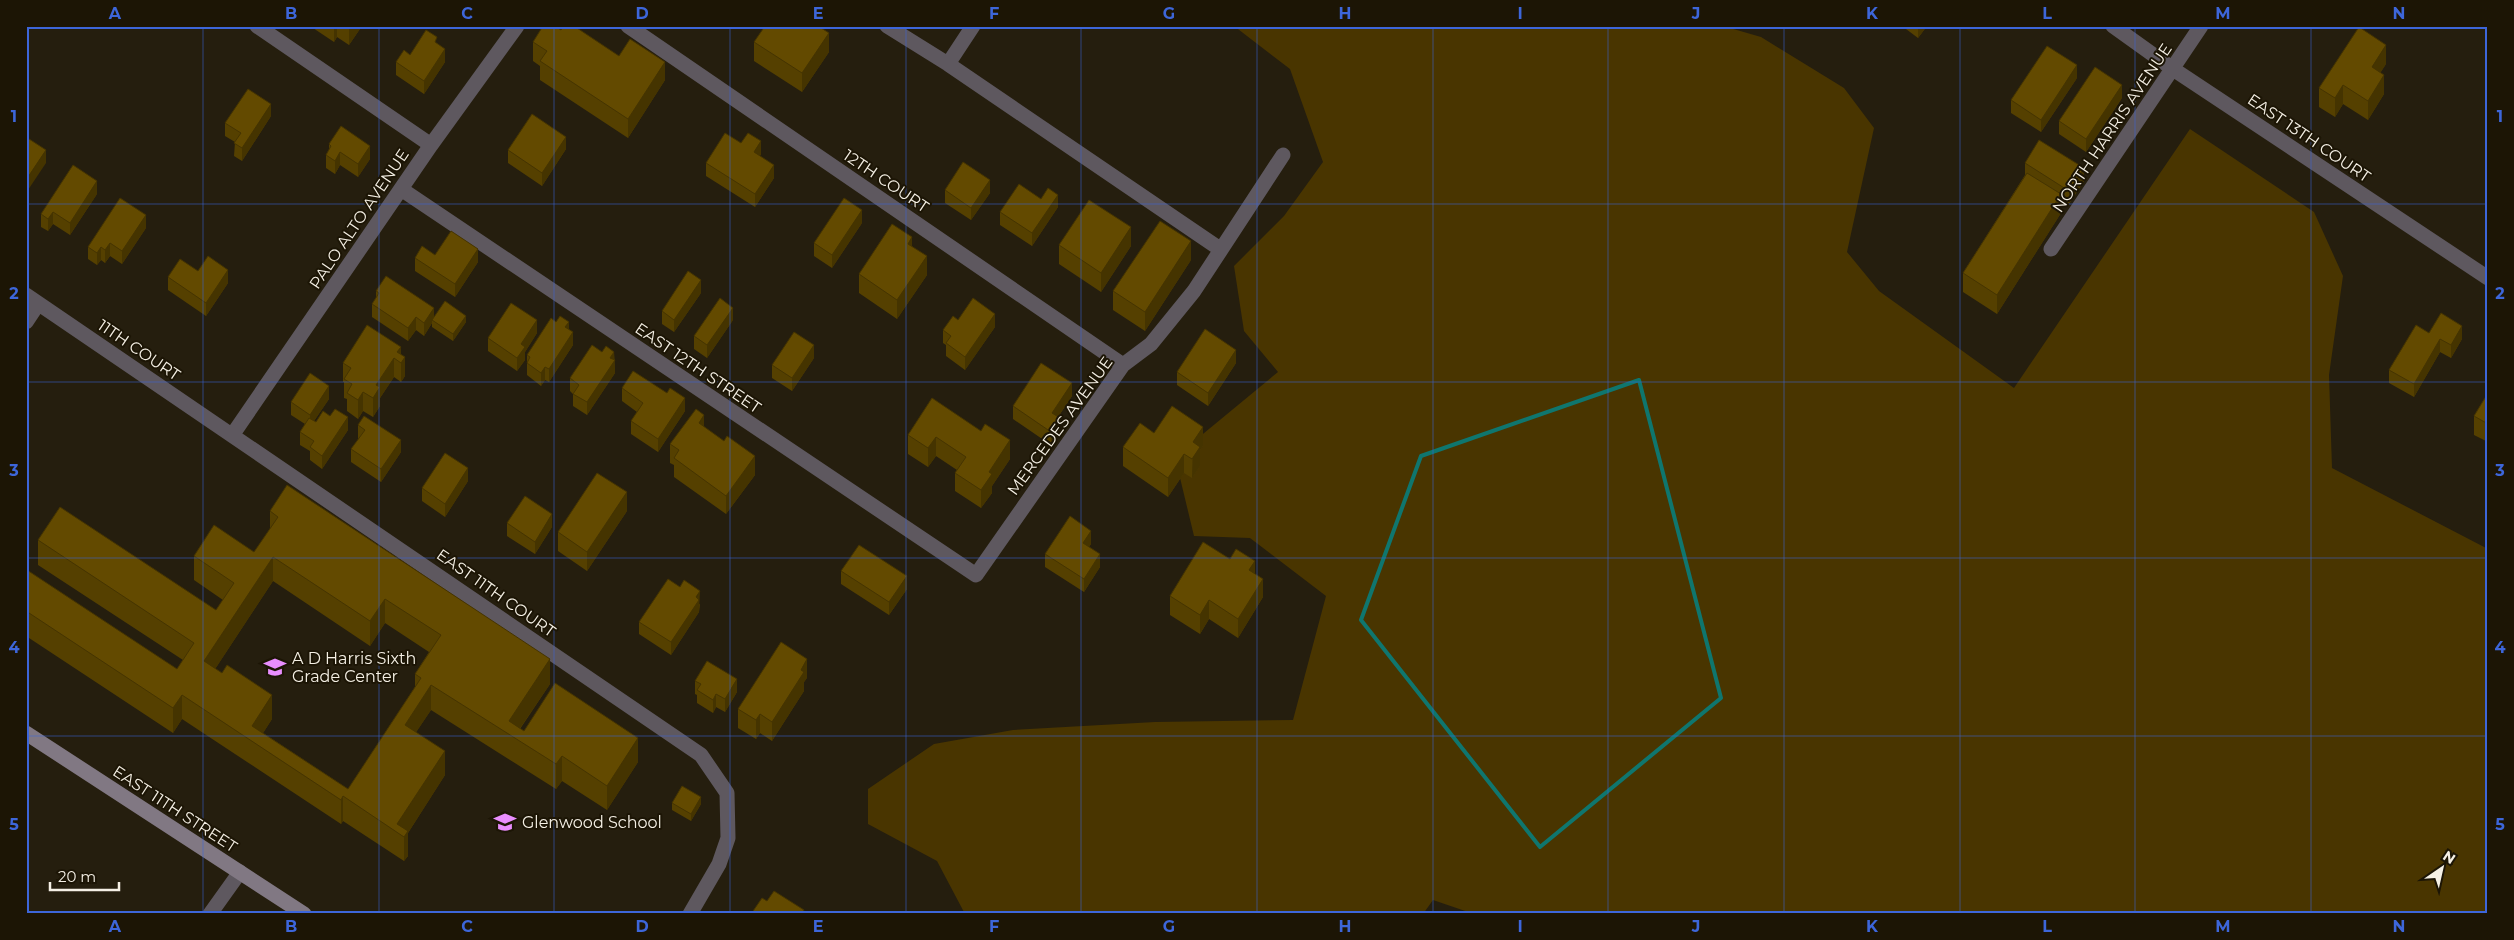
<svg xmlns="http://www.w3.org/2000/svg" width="2514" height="940" viewBox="0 0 2514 940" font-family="Montserrat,sans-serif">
<rect width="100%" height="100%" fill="#251e0e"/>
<!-- green -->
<path fill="#493500" d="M1234,26H1723L1761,37L1844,88L1874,128L1847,252L1879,291L2014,388L2190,129L2314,212L2343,276L2329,375L2332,468L2488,549V914H1474L1433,900L1423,914H965L937,861L868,824V789L934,744L1013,730L1155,722L1293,720L1326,596L1250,538L1194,536L1175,457L1278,372L1244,331L1234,266L1284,216L1323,162L1290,69Z"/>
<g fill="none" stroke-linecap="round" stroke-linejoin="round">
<!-- street -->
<path stroke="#5e585f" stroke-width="15" d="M257,26L431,145
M628,26L1123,365
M887,26L948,64L1220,249
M2113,26L2173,69L2488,278
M948,64L973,26
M401,189L976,575L1123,365L1151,344L1194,291L1283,155
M2051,249L2201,26
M26,295L701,755L727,793L728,838L719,864L690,914
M26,322L38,304
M233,434L431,145L517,26
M210,914L240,872"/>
<!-- secondary -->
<path stroke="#817883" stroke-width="15" d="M26,733L304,914"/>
</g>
<!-- wall -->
<path fill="#554000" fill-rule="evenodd" d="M310,26H362L349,45L337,37L334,42Z
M1902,26H1927L1918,38Z
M561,30L619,56L665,80L628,138L540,80V66L533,61V42Z
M754,42L829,52L802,92L754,61Z
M437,44L445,62L424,94L396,75V62L410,55Z
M2386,64L2380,73L2384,94L2368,120L2343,104L2335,117L2319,107V88Z
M2077,78L2041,132L2011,113V100Z
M2122,98L2086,152L2059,134V121Z
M271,116L242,161L234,156L235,142L225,136V123Z
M741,143L761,154L760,156L774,178L755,207L706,176V163Z
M329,144L370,159L358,177L340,165L335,174L326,168V155L329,151Z
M566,149L542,186L508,163V150Z
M2025,163L2084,181L2069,204L2061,198V213L1997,314L1963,292V273L2025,175Z
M945,190L990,193L971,220L945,203Z
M97,194L70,235L53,224L48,231L41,227V214Z
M1041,199L1058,207L1032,246L1000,225V212Z
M862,223L832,268L814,256V243Z
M146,228L122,264L110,256L105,263L101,260L97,265L88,259V247Z
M1059,245L1131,246L1101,292L1059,264Z
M912,246L927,275L897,319L859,293V274Z
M435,255L478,262L455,297L415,271V258Z
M1191,260L1145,331L1113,310V291Z
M198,271L228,283L206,316L168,290V277Z
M376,291L434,318L466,322L453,341L432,327V323L424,336L416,330L408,341L372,317V304L376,299Z
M701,293L674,332L662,324V311Z
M733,320L707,358L694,349V336Z
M958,320L995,327L965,370L946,356V345L943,343V330Z
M569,330L573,345L549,382L545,380L541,386L527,375V355Z
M537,333L525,352V360L517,371L488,351V338Z
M2429,333L2462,339L2451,358L2440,352L2414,397L2389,383V370Z
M602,352H614L615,373L587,415L573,406V394L570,391V378Z
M401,355L405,376L401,382L394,377L380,398V406L373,417L363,411L358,419L347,411V399L344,398V382H343V363Z
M814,358L792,391L772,378V365Z
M1236,363L1208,406L1177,385V372Z
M622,388L685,411L658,452L631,434V421L637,412L622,401Z
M2488,393V442L2474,435V416Z
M1072,396L1058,417L1060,431L1051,445L1013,419V406Z
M932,398L1010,459L992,486V493L981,508L955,491V473L957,470L936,456L928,467L908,454V435Z
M329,399L314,421L348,430L322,469L310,460V451L300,445V432L305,424L291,415V402Z
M358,425L401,452L381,482L351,462V449L359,439L358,438Z
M704,427L755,475L726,514L674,477V465L670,463V444Z
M1154,433L1203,446L1200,450V466L1192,478L1184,473L1168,497L1123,466V447Z
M468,481L445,517L422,501V488Z
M270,511L550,684L520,729L524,731L638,762L607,810L562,781L556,789L431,710L416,732L445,775L408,833V856L404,861L343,821L341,824L182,719L173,733L26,636V571L177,669L183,660L38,565V540L216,610L223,600L194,580V556L254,552L270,530ZM273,581L370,646L385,623L429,652L415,674V687L348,789L263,733L272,719L215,669Z
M627,511L587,571L558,551V532Z
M507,523L552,527L535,554L507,536Z
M1091,544L1089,547L1100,567L1084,592L1045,567V554Z
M841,571L907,589L889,615L841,584Z
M1255,574L1263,597L1238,638L1209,619L1200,634L1170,615V596Z
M700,604L699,612L671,655L639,634V622Z
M807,678L804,682V691L772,741L760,733L756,739L738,728V709Z
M695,681L737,692L725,712L716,707L713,713L697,703V695L695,694Z
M672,803L701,804L691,821L672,810Z"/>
<!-- shaded-wall -->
<path fill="#453400" d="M334,26H337V37L334,42Z
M349,26H362L349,45Z
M1918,26H1927L1918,38Z
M829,33V52L802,92V73Z
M2386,45V64L2372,86V67Z
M445,49V62L424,94V81Z
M665,62V80L628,138V119Z
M2077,65V78L2041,132V120Z
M2384,75V94L2368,120V101Z
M2122,85V98L2086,152V139Z
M2343,85V104L2335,117V98Z
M271,104V116L242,161V148Z
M566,137V149L542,186V173Z
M761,141V154L754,165V152Z
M370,146V159L358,177V164Z
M46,150V163L26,193V180Z
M340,152V165L335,174V161Z
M774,165V178L755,207V194Z
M2084,168V181L2069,204V191Z
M990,180V193L971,220V208Z
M97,181V194L70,235V223Z
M2061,194V213L1997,314V295Z
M1058,195V207L1032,246V233Z
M862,210V223L832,268V255Z
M53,212V224L48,231V219Z
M146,215V228L122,264V251Z
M1131,227V246L1101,292V273Z
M912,237V256L908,244Z
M1191,241V260L1145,331V312Z
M110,243V256L105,263V250Z
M101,247V260L97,265V253Z
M478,249V262L455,297V284Z
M927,256V275L897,319V300Z
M228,270V283L206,316V303Z
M701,280V293L674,332V320Z
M434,308V321L432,320V323L424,336V323Z
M733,308V320L707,358V345Z
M995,314V327L965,370V357Z
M466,316V322L453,341V334Z
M416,317V330L408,341V328Z
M537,320V333L525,352V360L517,371V358L521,344Z
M569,322V335L565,327Z
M2462,326V339L2451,358V345Z
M573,332V345L549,382V369Z
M2440,339V352L2414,397V384Z
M814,345V358L792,391V378Z
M401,347V362L405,357V376L401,382V363L397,352Z
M1236,350V363L1208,406V393Z
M614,352L615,373L587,415V402L610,358Z
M394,358V377L380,398V406L373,417V398L376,385Z
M545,367V380L541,386V373Z
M1072,383V396L1052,426V413Z
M329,386V399L310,427V415Z
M363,392V411L358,419V400Z
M685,398V411L658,452V439Z
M704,415V434L699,423Z
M348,417V430L322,469V456Z
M1060,418V431L1051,445V432Z
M1203,427V446L1200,450V466L1192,478L1193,442Z
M936,437V456L928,467V448Z
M401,440V452L381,482V469Z
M1010,440V459L992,486V493L981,508V490L989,472Z
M1184,454V473L1168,497V478Z
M755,456V475L726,514V496Z
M468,468V481L445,517V504Z
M627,492V511L587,571V552Z
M552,514V527L535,554V542Z
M1091,531V544L1083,556V543Z
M1100,554V567L1084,592V579Z
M273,557V581L204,686V661Z
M1255,561V580L1249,570Z
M907,576V589L889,615V602Z
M1263,579V597L1238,638V619Z
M700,591L699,612L671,655V642Z
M385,599V623L370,646V621Z
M1209,600V619L1200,634V615Z
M550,659V684L514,737L509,721Z
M807,659V678L804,682V691L772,741V722L801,670Z
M737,679V692L725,712V699Z
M431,685V710L405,749V725Z
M716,694V707L713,713V700Z
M182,695V719L173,733V708Z
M272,695V719L256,744L252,726Z
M760,714V733L756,739V720Z
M638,738V762L607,810V786Z
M445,751V775L408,833V856L404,861V837L397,824Z
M562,756V781L556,789V764Z
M343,796V821L341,824V800Z
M701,797V804L691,821V814Z
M29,799V818L26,822V803Z"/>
<!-- building -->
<path fill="#634a00" stroke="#453400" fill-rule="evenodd" d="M543,26H555L561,30L563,26H574L619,56L630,39L665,62L628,119L540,61L547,51L533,42Z
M765,26H818L829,33L802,73L754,42Z
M2359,27L2386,45L2372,67L2384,75L2368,101L2343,85L2335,98L2319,88Z
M426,30L437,37L435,42L445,49L424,81L396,62L404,50L410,55Z
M2047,46L2077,65L2041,120L2011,100Z
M2095,67L2122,85L2086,139L2059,121Z
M248,89L271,104L242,148L234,143L241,133L225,123Z
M532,114L566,137L542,173L508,150Z
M341,126L370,146L358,164L340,152L335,161L326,155L331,146L329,144Z
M725,133L741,143L748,133L761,141L754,152L774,165L755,194L706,163Z
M26,137L46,150L26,180Z
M2039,140L2084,168L2069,191L2025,163Z
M963,162L990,180L971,208L945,190Z
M73,165L97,181L70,223L53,212L48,219L41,214Z
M2027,173L2061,194L1997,295L1963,273Z
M1019,184L1041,199L1048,188L1058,195L1032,233L1000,212Z
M120,198L146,215L122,251L110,243L105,250L101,247L97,253L88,247Z
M844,198L862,210L832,255L814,243Z
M1089,200L1131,227L1101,273L1059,245Z
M1160,221L1191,241L1145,312L1113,291Z
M892,224L912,237L908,244L927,256L897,300L859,274Z
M451,231L478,249L455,284L415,258L422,246L435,255Z
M208,256L228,270L206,303L168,277L180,259L198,271Z
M688,271L701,280L674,320L662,311Z
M386,276L434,308L424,323L416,317L408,328L372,304L379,293L376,291Z
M720,298L733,308L707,345L694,336Z
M973,298L995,314L965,357L946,343L951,336L943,330L953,316L958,320Z
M445,301L466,316L453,334L432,320Z
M511,303L537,320L521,344L525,347L517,358L488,338Z
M2441,313L2462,326L2451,345L2440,339L2414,384L2389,370L2416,325L2429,333Z
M560,316L569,322L565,327L573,332L549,369L545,367L541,373L527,363L530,357L527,355L551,318L556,322Z
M367,325L401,347L397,352L405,357L401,363L394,358L376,385L380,387L373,398L363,392L358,400L347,393L352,384L344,379L351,368L343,363Z
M1205,329L1236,350L1208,393L1177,372Z
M794,332L814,345L792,378L772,365Z
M592,345L602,352L606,346L614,352L610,358L615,360L587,402L573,394L579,385L570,378Z
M1041,363L1072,383L1052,413L1060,418L1051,432L1013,406Z
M633,371L667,393L670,388L685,398L658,439L631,421L643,403L622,388Z
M310,373L329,386L310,415L291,402Z
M2488,393V424L2474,416Z
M932,398L981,431L985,424L1010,440L989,472L992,474L981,490L955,473L966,457L936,437L928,448L908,435Z
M1172,406L1203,427L1193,442L1200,447L1192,459L1184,454L1168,478L1123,447L1140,423L1154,433Z
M335,409L348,417L322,456L310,447L314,441L300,432L309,418L316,422L323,411L330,416Z
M696,409L704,415L699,423L724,441L727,436L755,456L726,496L674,458L679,450L670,444Z
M364,416L401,440L381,469L351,449L365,430L358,425Z
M445,453L468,468L445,504L422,488Z
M597,473L627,492L587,552L558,532Z
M287,485L550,659L509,721L524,731L555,683L638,738L607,786L562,756L556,764L431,685L405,725L445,751L397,824L408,831L404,837L343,796L341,800L182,695L173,708L26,611V571L27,570L177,669L194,643L38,540L60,507L216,610L234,583L194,556L214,525L254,552L278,517L270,511ZM273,557L370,621L385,599L441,635L415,674L421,678L348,789L252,726L272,695L227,665L222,673L204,661Z
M525,496L552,514L535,542L507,523Z
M1070,516L1091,531L1083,543L1100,554L1084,579L1045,554Z
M1203,542L1230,559L1236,549L1255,561L1249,570L1263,579L1238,619L1209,600L1200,615L1170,596Z
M859,545L907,576L889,602L841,571Z
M668,579L680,587L684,580L700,591L696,597L699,600L671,642L639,622Z
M781,642L807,659L801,670L804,672L772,722L760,714L756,720L738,709Z
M707,661L737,679L725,699L716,694L713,700L697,690L701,684L695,681Z
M682,786L701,797L691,814L672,803Z
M774,891L804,910L802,914H751L762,898L767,901Z"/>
<!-- marked area -->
<path fill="none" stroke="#0f766e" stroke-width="4" stroke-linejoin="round" d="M1639,380L1721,698L1540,847L1361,620L1421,456Z"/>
<!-- grid -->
<path fill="none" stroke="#3d66da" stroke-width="1" stroke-opacity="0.55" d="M203,26V914M379,26V914M554,26V914M730,26V914M906,26V914M1081,26V914M1257,26V914M1433,26V914M1608,26V914M1784,26V914M1960,26V914M2135,26V914M2311,26V914M26,204H2488M26,382H2488M26,558H2488M26,736H2488"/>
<!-- icons -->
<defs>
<g id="school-bare" transform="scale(1.725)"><path d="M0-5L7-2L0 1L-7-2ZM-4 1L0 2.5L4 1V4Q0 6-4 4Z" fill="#e98efe" stroke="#1c1505" stroke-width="2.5" paint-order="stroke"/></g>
</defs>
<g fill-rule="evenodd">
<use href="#school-bare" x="275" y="667"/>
<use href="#school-bare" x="505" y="822"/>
</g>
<g text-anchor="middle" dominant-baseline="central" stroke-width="4" stroke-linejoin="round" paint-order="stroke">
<!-- street labels -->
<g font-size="16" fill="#f5f0e5" stroke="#1c1505">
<text transform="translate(2112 128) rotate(-56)">NORTH HARRIS AVENUE</text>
<text transform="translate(2309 138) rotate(34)">EAST 13TH COURT</text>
<text transform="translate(886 181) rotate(34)">12TH COURT</text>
<text transform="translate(359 219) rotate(-56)">PALO ALTO AVENUE</text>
<text transform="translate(139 350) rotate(34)">11TH COURT</text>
<text transform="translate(698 368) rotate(34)">EAST 12TH STREET</text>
<text transform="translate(1060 426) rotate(-54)">MERCEDES AVENUE</text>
<text transform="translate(496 593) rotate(35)">EAST 11TH COURT</text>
<text transform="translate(175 809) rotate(33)">EAST 11TH STREET</text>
</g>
<!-- poi labels -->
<g font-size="16" fill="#f5f0e5" stroke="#1c1505" text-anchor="start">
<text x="292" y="658">A D Harris Sixth<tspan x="292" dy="18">Grade Center</tspan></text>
<text x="522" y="822">Glenwood School</text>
</g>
</g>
<!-- border -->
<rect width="2514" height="940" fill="none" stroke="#1c1505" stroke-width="55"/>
<!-- north arrow -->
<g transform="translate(2442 868) rotate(34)" stroke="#1c1505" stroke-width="4" paint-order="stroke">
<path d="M0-4L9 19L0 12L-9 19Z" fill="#f5f0e5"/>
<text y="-8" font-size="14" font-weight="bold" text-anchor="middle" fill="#f5f0e5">N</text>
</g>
<!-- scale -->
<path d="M50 882v8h69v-8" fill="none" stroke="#f5f0e5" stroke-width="2.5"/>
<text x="58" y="882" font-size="15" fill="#f5f0e5" stroke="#1c1505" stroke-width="4" paint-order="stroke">20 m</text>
<rect x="28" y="28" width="2458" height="884" fill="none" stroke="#3d66da" stroke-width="2"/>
<g font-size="16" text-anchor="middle" font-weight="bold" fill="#3d66da">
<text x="115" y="19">A</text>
<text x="291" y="19">B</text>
<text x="467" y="19">C</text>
<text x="642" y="19">D</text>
<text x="818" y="19">E</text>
<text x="994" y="19">F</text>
<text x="1169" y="19">G</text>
<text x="1345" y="19">H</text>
<text x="1520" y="19">I</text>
<text x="1696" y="19">J</text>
<text x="1872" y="19">K</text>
<text x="2047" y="19">L</text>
<text x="2223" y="19">M</text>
<text x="2399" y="19">N</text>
<text x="14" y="122">1</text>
<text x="2500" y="122">1</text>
<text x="14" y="299">2</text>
<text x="2500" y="299">2</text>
<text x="14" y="476">3</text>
<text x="2500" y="476">3</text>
<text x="14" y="653">4</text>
<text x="2500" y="653">4</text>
<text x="14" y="830">5</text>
<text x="2500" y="830">5</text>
<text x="115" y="932">A</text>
<text x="291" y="932">B</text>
<text x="467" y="932">C</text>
<text x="642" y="932">D</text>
<text x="818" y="932">E</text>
<text x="994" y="932">F</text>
<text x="1169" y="932">G</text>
<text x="1345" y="932">H</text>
<text x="1520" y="932">I</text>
<text x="1696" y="932">J</text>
<text x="1872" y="932">K</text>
<text x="2047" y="932">L</text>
<text x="2223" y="932">M</text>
<text x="2399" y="932">N</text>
</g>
</svg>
